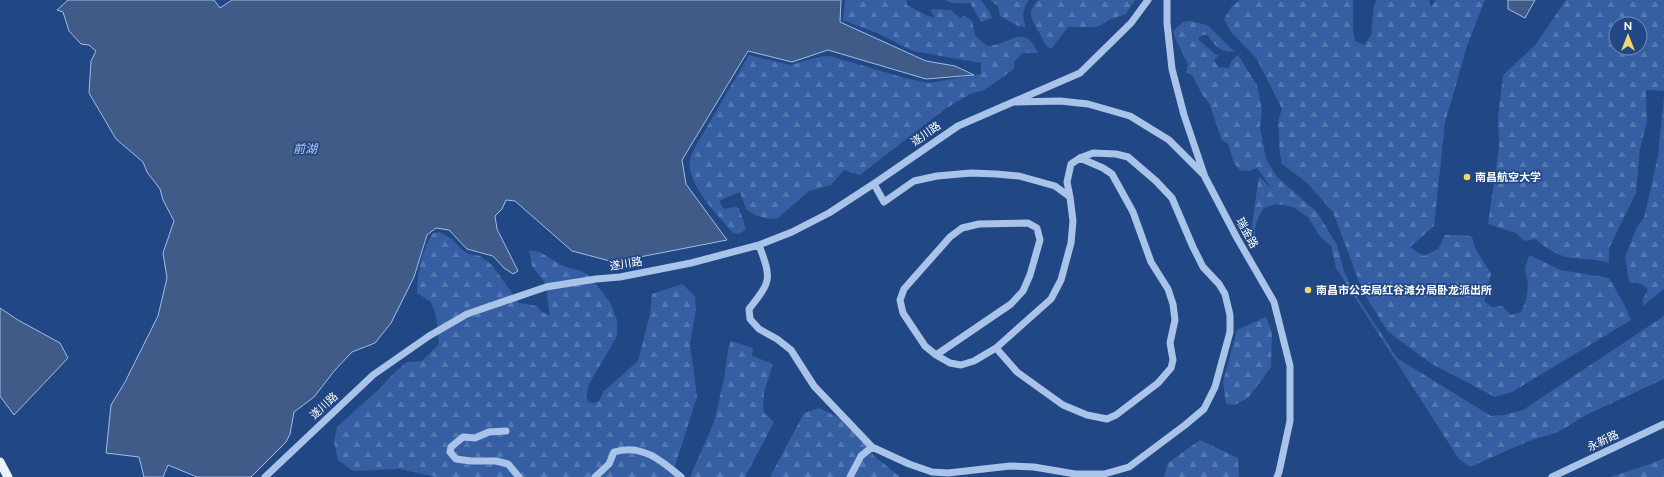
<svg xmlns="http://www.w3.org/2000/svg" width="1664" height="477" viewBox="0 0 1664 477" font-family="Raleway,'Noto Sans SC',sans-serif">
<defs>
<pattern id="forest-firs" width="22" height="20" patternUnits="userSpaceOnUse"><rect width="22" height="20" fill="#355fa2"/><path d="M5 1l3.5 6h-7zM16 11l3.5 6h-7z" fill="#5377b0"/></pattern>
</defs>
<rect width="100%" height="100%" fill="#214785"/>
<!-- forest -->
<path fill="url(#forest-firs)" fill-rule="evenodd" d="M845,0H906L907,5L928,16L935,18L930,9L951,10L960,18L965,16L972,21L975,35L987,46C1008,46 1025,21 1038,53H1022L1014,62V69L984,90L970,94L945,109L860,175L844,170L831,185L809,191L778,218L768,219L755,215L746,209L740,192L719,201L724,209L734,207L739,208L746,229L739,234L733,233C719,216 693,191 690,168C689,161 691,155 694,149L749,55L790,65L823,56L833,57L905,78L929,83L981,74V63L913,51L877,33L843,20Z
M945,0H981L990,13L992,18L981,22L970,3C962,4 952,4 945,0Z
M990,0H1029C1022,9 1022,17 1026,27L1018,26L1000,16L998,6Z
M1038,0H1135L1126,14L1111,19L1097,27H1068L1051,49C1044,45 1044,41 1040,34C1033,20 1025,14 1038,0Z
M1240,0H1353V29L1355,41L1364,45L1371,35L1374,5L1377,0H1429L1431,7L1436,0H1485L1467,46L1445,123L1434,226L1410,247L1424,256L1438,249L1445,235H1462L1472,237L1475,248L1491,274L1484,301L1492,307L1502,306L1511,315L1521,312L1526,301L1528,284L1525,269L1529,255L1561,270L1609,278L1624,304L1631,320L1512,392L1495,397L1432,364L1388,332L1362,290L1333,212L1306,182L1282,164L1280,154L1278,121L1282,109L1257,59L1231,32L1224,19L1232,6Z
M1566,0H1664V91L1646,90L1647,121L1640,149L1636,193L1609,248V263C1594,258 1587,260 1572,258C1559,257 1545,247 1535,239L1524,241L1516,233L1488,224L1499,147L1498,118L1503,75L1536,44ZM1616,24H1640V48H1616Z
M1190,21L1207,25L1235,52C1222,52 1215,48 1208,35H1202L1198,39L1216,55L1220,54L1214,60L1218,67L1229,68L1232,60L1238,55L1257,85L1262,110L1260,127L1266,159L1277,177L1317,212L1337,245L1344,271L1352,289L1397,358L1491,416L1504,415L1523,410L1664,316V379L1588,414L1558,432L1529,441L1470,467L1459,459L1336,268L1331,246L1321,238L1308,217L1293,207L1277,204L1264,208C1258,217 1253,227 1256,239L1251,231L1259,176L1272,189L1257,168L1249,171L1240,170L1234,163L1228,144L1222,140L1209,103L1202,94L1192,75L1186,73L1188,64L1175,38L1173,31L1183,22Z
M1664,95V289L1643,306V299L1648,290L1642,284L1629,282L1625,257L1637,227L1644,218L1658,156Z
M439,232L452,239L461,249L469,254L480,256L492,265L519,303L537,306L541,311L550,316L545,283L532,266L529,250L540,252L563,266L581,271L589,276L610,302L617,320V336L589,384L586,396L588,402L595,403L600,400L603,392L638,361L650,314L652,294L682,284L695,296L696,309L690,344L697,397L675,466L678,474L681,477H436L399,469L353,471L338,460L334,442L337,427L377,391L395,372L407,362L422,361L439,344L436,315L431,302L417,293C417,273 422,250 433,233Z
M1266,317L1272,333L1271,367L1249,397L1235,405L1226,404L1223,382L1237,330Z
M731,341L753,348L752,356L773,364L764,392L763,412L774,422L745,477H690L714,422L724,379L728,350Z
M819,408L856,426L873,455L900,477H770L804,413Z
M1200,440L1238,458L1239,477H1164L1168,463Z
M1664,458V477H1610L1650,464Z"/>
<!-- water -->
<path fill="#405b88" stroke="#9ebdea" d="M68,0H214L220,8L232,0H841L840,22L926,61L955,66L974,75L926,79L828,50L792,62L748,51L682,160L686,184L727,240L614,262L572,251L515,201L506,200L502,209L495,216L497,229L518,271L513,274L504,268L493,256L467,249L449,230L436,228L427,235L414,277L391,323L375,343L352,352L335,370L314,397L294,412L290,434L286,442L251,477H197L168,465L163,477H144L139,457L106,453L111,405L125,382L158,316L167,278L163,253L174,221L163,200L160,189L147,172L143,162L116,139L89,93L91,61L96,51L89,45L81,44L69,31L63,12L57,10Z
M1508,0H1535L1525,18L1508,9Z
M0,308L18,320L60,343L68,358L14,415L0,396Z"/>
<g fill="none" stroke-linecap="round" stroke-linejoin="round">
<!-- minor -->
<path stroke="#aac3e9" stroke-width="7" d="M1167,0V23L1172,69L1184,115L1205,177L1237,238L1274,302L1290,366V421L1279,472L1277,477
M1016,102L1060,101L1088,104L1130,116L1169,140L1204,175
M759,245C772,280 771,281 749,309L750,319L759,329L777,339L791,350L814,386L872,447L909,464L932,472L948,473L1010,466L1034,467L1075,474H1104L1129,467L1185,425L1204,409L1215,387L1230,332V315L1225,294L1219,284L1203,267L1193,247L1172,198L1156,181L1128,157L1116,154L1093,153L1080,158L1071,164L1067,182L1070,197L1055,186L1019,176L996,174L971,173L937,176L914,181L884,202L874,184
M996,348L1017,372L1063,405L1087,415L1107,419L1116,415L1158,383L1171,368L1173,360L1170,343L1175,320L1173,304L1168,289L1151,262L1133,212L1112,174L1103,168L1080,158
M936,355L1011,304L1023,291L1030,275L1040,240L1037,228L1028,223L979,224L962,228L950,237L904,289L900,300L903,313L925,346L936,355L950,363L961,365L974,361L996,348L1051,299L1061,280L1071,243L1073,221L1070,197
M506,431L489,432L475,438L463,437L451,447L450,452L456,459L471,461H496L508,464L519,477
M265,477L373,375L429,336L467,314L546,287L596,279L620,277L691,263L759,245L792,232L829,213L878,181L958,126L1080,73L1131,23L1148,0
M595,477L609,464L614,452C641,443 662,461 681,477
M850,477L861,456L872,447
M1552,477L1664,424"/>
<!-- major -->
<path stroke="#edf3fe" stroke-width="9" d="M0,462L8,477"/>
</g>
<!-- markers -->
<g fill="#f5d66c" stroke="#214785" stroke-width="1.5">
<circle cx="1467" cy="177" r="4"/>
<circle cx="1308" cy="290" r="4"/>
</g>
<g text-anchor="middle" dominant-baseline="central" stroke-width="3.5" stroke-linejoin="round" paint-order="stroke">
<!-- street labels -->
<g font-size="11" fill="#fff" stroke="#214785">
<text transform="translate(926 134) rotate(-35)">遂川路</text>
<text transform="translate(1247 233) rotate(61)">瑞金路</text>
<text transform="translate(626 264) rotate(-9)">遂川路</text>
<text transform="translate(324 406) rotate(-43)">遂川路</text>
<text transform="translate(1603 441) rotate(-25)">永新路</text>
</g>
<!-- poi labels -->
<g font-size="11" font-weight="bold" fill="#fff" stroke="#214785" text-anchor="start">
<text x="1475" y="177">南昌航空大学</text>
<text x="1316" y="290">南昌市公安局红谷滩分局卧龙派出所</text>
</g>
<!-- water labels -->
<g font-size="12" font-style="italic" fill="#b6cdf0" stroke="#214785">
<text x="305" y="149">前湖</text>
</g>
</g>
<!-- north arrow -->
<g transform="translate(1628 36)"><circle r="19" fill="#214785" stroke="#7a91b6"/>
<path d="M0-3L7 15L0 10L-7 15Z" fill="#f5d66c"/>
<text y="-6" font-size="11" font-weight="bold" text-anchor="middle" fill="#ffffff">N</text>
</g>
</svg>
